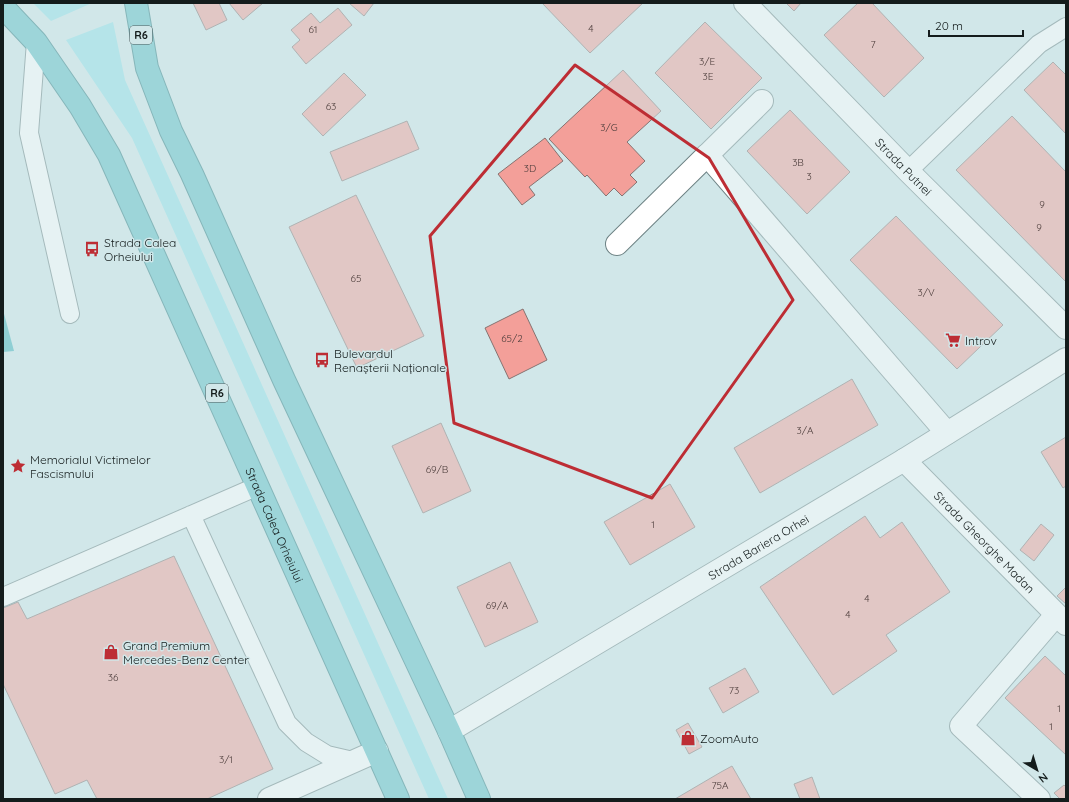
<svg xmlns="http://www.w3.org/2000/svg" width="1069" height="802" viewBox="0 0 1069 802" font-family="Quicksand,sans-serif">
<rect width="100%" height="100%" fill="#d1e7e9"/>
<!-- green -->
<path fill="#92e1e8" d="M33,3H92L51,21Z
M113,22L125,80L448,799H429L132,138L66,40Z"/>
<!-- forest -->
<path fill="#3eb1ba" d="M3,310L14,351L3,352Z"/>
<!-- building -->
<path fill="#f39f99" stroke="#867371" d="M193,3H219L227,20L206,30Z
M229,3H263L243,20Z
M349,3H374L364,16Z
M542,3H643L590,53Z
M786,3H801L794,11Z
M858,3H872L924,58L884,97L824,35Z
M338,8L352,25L306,64L292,47L300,40L291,30L311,13L320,23Z
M705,22L762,78L711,129L655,73Z
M1053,62L1066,75V134L1024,90Z
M623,70L661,111L627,142L645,161L630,175L637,182L622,196L614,188L606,196L587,175L585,177L549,139Z
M344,73L366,95L323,136L302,114Z
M790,110L850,172L807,214L747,151Z
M1012,116L1066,172V282L956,170Z
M407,121L419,149L342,181L330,152Z
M545,138L563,161L529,187L535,195L522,205L498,174Z
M356,195L424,336L357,368L289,227Z
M896,216L1003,325L957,369L850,260Z
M523,309L547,360L509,379L485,328Z
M852,379L878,425L760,493L734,448Z
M441,423L471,491L423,513L392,446Z
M1066,437V486L1063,488L1041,452Z
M670,484L695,527L630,565L604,522Z
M865,516L880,538L902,522L950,592L886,635L897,651L833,695L760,587Z
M1041,524L1054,535L1034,561L1020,550Z
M174,556L273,769L207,799H97L87,780L55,794L3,684V608L18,602L27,619Z
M510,562L538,622L485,647L457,587Z
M1066,587V604L1057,596Z
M1045,656L1066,676V755L1005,698Z
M745,668L759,692L723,713L709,688Z
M688,723L702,747L689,754L676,730Z
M732,766L751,799H675L721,772Z
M812,777L820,799H800L794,784Z
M1064,785L1065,786L1066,785V799H1060L1054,793Z"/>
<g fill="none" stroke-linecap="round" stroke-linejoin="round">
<!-- service casing -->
<g stroke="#6e8385" stroke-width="20">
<path id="service" d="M36,42L29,133L70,314
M908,171L1039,44L1066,27
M191,515L287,723L306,742L327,755L353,761
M3,597L258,486"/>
</g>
<!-- minor casing -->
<g stroke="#6e8385" stroke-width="24">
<g id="minor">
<path d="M707,155L947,433"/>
<path d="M617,244L762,101"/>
<path id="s1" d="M904,460L1066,624"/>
<path id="s2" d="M449,731L904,460L1066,359"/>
<path d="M269,799L377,751"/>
<path d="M1039,799L961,726L1056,615"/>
</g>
</g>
<!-- tertiary casing -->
<g stroke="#6e8385" stroke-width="24">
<g id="tertiary">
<path id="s3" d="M745,3L908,171L1066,328"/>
</g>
</g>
<!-- trunk casing -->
<g stroke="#2a7b81" stroke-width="24">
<g id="trunk">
<path d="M136,3L147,68L171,131L192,174L284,380L449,731L479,799"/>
<path id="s4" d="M3,7L36,42L80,106L109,155L398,799"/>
</g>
</g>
<!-- service -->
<use href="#service" stroke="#fff" stroke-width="18"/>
<!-- minor -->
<use href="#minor" stroke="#fff" stroke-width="22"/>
<!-- tertiary -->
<use href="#tertiary" stroke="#fff" stroke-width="22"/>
<!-- trunk -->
<use href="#trunk" stroke="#5ebec6" stroke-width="22"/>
</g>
<!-- marked area -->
<path d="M0 0H1069V802H0ZM575,65L709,158L793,300L652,498L454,423L430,236Z" fill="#d1e7e9" fill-opacity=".55" fill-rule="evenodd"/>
<path fill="none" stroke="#bd2d34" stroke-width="3" stroke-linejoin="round" d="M575,65L709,158L793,300L652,498L454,423L430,236Z"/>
<!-- icons -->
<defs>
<g id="bus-bare" transform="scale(1.2)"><path d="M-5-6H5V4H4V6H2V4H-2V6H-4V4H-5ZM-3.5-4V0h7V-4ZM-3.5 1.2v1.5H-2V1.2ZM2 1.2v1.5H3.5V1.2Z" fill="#bd2d34" stroke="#d1e7e9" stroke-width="2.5" paint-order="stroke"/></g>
<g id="supermarket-bare" transform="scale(1.2)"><path d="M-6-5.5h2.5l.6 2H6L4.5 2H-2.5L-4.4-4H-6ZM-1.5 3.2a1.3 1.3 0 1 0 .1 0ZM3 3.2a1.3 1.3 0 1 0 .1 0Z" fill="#bd2d34" stroke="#d1e7e9" stroke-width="2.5" paint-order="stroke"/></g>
<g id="sight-bare" transform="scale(1.2)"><path d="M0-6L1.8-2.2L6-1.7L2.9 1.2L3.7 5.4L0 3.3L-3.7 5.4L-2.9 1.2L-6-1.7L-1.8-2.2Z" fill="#bd2d34" stroke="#d1e7e9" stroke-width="2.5" paint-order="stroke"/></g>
<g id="shop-bare" transform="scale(1.2)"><path d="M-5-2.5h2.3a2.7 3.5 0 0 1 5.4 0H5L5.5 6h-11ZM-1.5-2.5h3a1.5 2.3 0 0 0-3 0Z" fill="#bd2d34" stroke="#d1e7e9" stroke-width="2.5" paint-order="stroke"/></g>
</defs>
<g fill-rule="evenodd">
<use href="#bus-bare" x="92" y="249"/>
<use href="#supermarket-bare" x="953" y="340"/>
<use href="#bus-bare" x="322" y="360"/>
<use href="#sight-bare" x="18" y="466"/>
<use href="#shop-bare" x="111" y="652"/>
<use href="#shop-bare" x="688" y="738"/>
</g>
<g text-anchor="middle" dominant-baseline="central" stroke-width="3" stroke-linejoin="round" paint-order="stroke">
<!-- number labels -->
<g font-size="10" fill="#4c3d3b">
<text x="591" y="28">4</text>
<text x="313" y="29">61</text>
<text x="873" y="44">7</text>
<text x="707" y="61">3/E</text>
<text x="708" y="76">3E</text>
<text x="331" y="106">63</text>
<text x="609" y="127">3/G</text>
<text x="798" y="162">3B</text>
<text x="530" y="168">3D</text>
<text x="809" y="176">3</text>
<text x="1042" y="204">9</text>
<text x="1039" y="227">9</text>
<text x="356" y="278">65</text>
<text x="926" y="292">3/V</text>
<text x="512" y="338">65/2</text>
<text x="805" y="430">3/A</text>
<text x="437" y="469">69/B</text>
<text x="653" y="524">1</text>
<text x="867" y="598">4</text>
<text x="497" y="605">69/A</text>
<text x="848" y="614">4</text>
<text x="113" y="677">36</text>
<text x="734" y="690">73</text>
<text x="1059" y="708">1</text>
<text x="1051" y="726">1</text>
<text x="226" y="759">3/1</text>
<text x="720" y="785">75A</text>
</g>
<!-- shield labels -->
<g fill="#d1e7e9" stroke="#4d595a" stroke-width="1">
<rect x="130" y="26" width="22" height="18" rx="3"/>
<rect x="206" y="384" width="22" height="18" rx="3"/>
</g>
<g font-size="11" font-weight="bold" fill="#141c1c">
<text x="141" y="35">R6</text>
<text x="217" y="393">R6</text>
</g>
<!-- street labels -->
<g font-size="12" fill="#141c1c" stroke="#d1e7e9">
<text stroke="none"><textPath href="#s3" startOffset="228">Strada Putnei</textPath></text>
<text stroke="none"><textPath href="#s4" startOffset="588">Strada Calea Orheiului</textPath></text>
<text stroke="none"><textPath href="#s1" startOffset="115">Strada Gheorghe Madan</textPath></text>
<text stroke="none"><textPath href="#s2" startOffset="360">Strada Bariera Orhei</textPath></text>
</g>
<!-- poi labels -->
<g font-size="12" fill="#141c1c" stroke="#d1e7e9" text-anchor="start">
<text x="104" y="242">Strada Calea<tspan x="104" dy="14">Orheiului</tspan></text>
<text x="965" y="340">Introv</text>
<text x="334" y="353">Bulevardul<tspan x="334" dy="14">Renașterii Naționale</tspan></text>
<text x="30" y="459">Memorialul Victimelor<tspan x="30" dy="14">Fascismului</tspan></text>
<text x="123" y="645">Grand Premium<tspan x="123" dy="14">Mercedes-Benz Center</tspan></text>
<text x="700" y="738">ZoomAuto</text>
</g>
</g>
<!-- border -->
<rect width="1069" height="802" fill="none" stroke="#141c1c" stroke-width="8"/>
<!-- north arrow -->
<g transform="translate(1037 770) rotate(142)" stroke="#d1e7e9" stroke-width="3" paint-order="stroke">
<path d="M0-3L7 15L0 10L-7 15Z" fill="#141c1c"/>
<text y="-6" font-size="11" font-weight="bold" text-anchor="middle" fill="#141c1c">N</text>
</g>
<!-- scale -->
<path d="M929 30v6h94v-6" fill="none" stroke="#141c1c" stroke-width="2"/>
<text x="935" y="30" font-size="12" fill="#141c1c" stroke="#d1e7e9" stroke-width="3" paint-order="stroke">20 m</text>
</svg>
